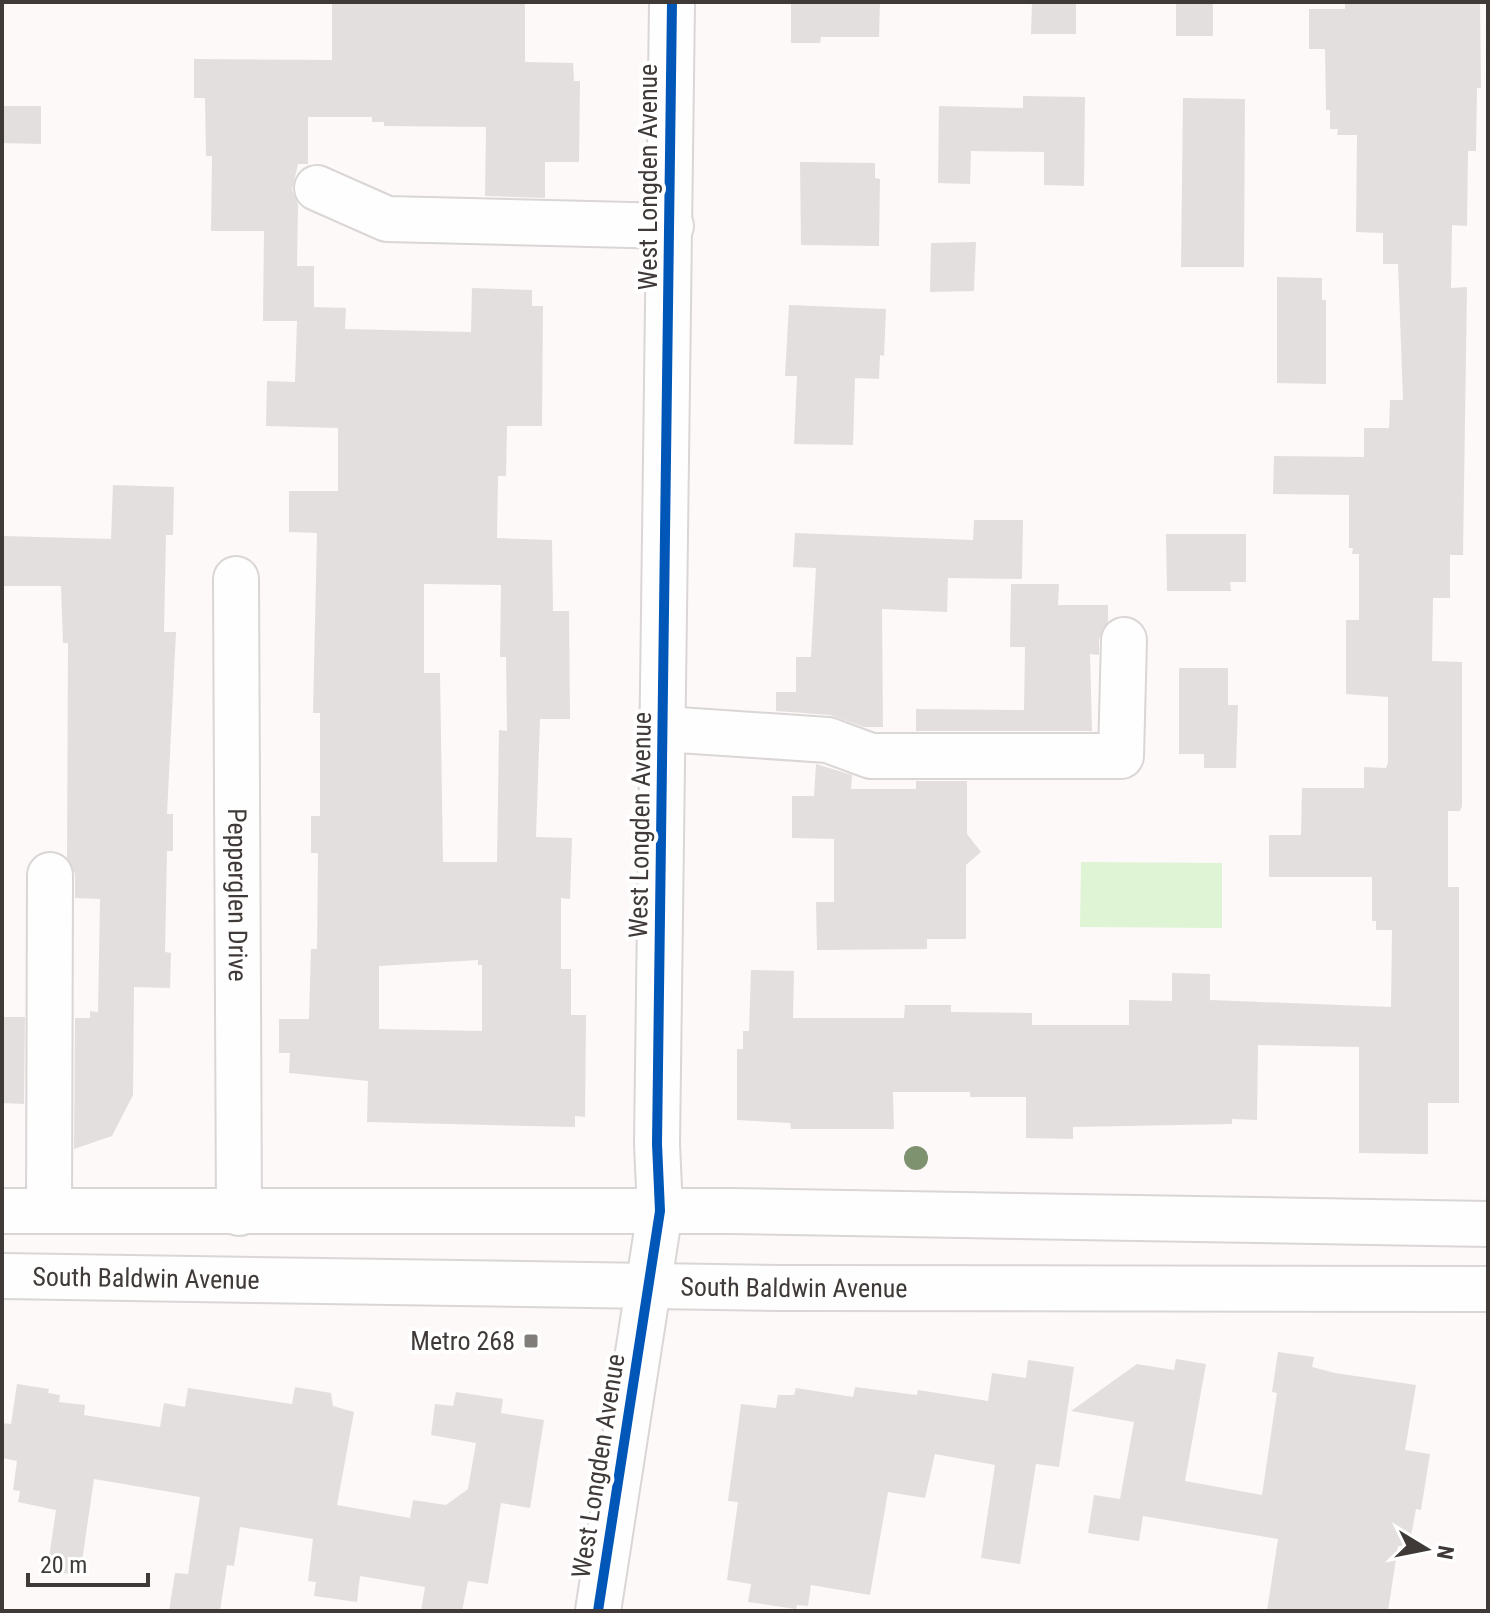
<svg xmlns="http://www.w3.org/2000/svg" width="1490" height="1613" viewBox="0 0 1490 1613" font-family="'Roboto Condensed',sans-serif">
<rect width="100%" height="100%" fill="#fcf9f8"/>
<!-- green -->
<path fill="#dff4d5" d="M1081,862L1222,863V928L1080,927Z"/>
<!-- building -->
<path fill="#e3dfde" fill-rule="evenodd" d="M332,2H525V62L573,63L574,81H580L579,162H545V198L485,196L486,127L384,126V122H372V117H308V164H298L292,190L298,204L297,266H314V307L346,308L345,329L471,332L472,288L532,290V306H543L542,426H507L506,476H498L497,538L552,540L553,611H569L570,719H540L536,837L572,838L570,899L561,898V969H571V1015H586L585,1117L575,1116V1127L367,1122L368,1081L289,1073L290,1053H279V1019H309L311,949H317L318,853H311V816H320V713H313L317,533L289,532V491H338V428L266,426L267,381L295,382L297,321H263L264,231H211L212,156H206L205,98H194V59L332,60ZM424,584L501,585L500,657H506L507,731L499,730L497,862H443L440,673H424ZM478,960V965H482V1031L379,1029V966Z
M791,2H880L879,37H821L820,43H791Z
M1032,2H1076V34H1031Z
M1176,2H1213V36H1176Z
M1345,2H1480L1481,88H1477L1476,151H1468L1467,226L1452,225L1451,288L1467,287L1463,555H1450V598H1433L1432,661L1462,662V806L1460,811H1448V887H1459V1103H1428V1154L1359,1153V1047L1258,1045L1257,1120L1232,1119V1124L1073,1127V1139L1026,1138V1097H970V1092H893L894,1129H791L790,1123L737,1120V1049H743V1031H749L751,970L794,971L793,1018H904L905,1005H951V1012L1032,1013V1025H1129V1000L1172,1001V973L1210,974V1000L1391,1007L1392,930H1376V921H1372V877H1269V835H1301L1302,788H1364V767L1386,768L1388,763V697L1346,694V620H1359V554H1352L1353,548H1349V495L1273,494L1274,456L1364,457V428H1389L1390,400H1403L1398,264H1383V233L1356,232L1357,135H1337L1338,129H1330V110H1326L1325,49H1309V9H1345Z
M1023,96L1085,97L1084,186L1044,185V152L971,151L970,184L938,183L939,106L1023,108Z
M1183,98L1245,99L1244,267H1181Z
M2,106H41V144L2,143Z
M800,162L875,163V178L880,179L879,246L801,245Z
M976,242L974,291L930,292L931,243Z
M1277,277L1322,278V300H1326V384L1277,383Z
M789,305L886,309L884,356L880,355L879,379L855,378L853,445L794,444L797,376H785Z
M113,485L174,487L173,535H166L164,632H176L167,814H173V851H167L165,952L171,953L170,988L134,987L133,1095L112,1136L74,1149L75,1018H90V1011L98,1012L100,899L75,898V874L67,858L68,643H63L61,586H2V536L111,539Z
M974,520H1023L1022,579L948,578L947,612L882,609L883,727H864L830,715L776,711V692H796V657H811L816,568L793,567L795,533L973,540Z
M1166,534H1246V582H1230L1231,591H1167Z
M1011,584H1059L1058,605H1108V622L1099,639V655L1090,654L1092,731H916V709L1024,710L1025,647H1010Z
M1179,668H1228V705H1238L1236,768H1204V754H1179Z
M816,764L852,775L851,789H916V781H967V834L981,852L966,865V939H927V949L817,950L816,902H834V839L792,838V796H814Z
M2,1017H25L24,1104L2,1103Z
M1278,1352L1314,1357L1312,1367L1335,1373L1416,1385L1405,1450L1430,1454L1421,1510L1416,1509L1409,1547L1398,1546L1388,1611H1267L1278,1539L1143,1516L1139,1541L1088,1533L1094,1495L1120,1499L1134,1422L1071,1411L1137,1364L1174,1370L1176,1359L1206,1364L1185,1481L1262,1495L1277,1393L1272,1392Z
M1028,1360L1074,1367L1059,1467L1036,1464L1020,1564L981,1558L995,1465L935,1454L925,1498L888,1492L870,1595L811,1585L808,1606L797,1605L796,1609L748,1602L751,1584L727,1580L738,1502L728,1501L741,1404L776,1408L778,1395H794L796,1388L853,1397L855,1387L917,1395L918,1390L988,1401L992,1373L1026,1378Z
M17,1384L49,1389L48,1393L60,1395L59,1402L85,1405L84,1415L160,1427L164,1403L185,1407L188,1388L292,1404L295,1387L331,1393L333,1406L354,1412L337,1505L410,1518L413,1500L446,1505L468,1489L476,1443L431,1435L435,1404L453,1406L456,1392L503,1399L501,1413L544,1420L530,1508L501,1503L488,1584L468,1581L462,1611H421L425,1587L360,1576L357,1602L314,1596L316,1582L308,1581L313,1539L240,1527L234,1566L227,1565L220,1611H169L175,1573L188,1574L200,1497L94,1479L80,1575L47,1571L56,1510L18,1502L20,1491L13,1490L17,1461L2,1458V1423L11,1424Z"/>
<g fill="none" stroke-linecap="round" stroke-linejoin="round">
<!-- minor casing -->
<g stroke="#dad6d5" stroke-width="48">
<g id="minor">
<path d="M317,188L387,219L671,226"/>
<path id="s1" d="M236,579L239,1213"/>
<path d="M664,729L828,740L871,756H1121L1124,640"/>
<path d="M49,1211L50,875"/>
<path d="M598,1611L660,1211L657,1144L672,2"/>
</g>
</g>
<!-- major casing -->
<g stroke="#dad6d5" stroke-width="48">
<g id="major">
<path d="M2,1211H730L1488,1224"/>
<path id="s2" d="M2,1276L779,1288L1488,1289"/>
</g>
</g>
<!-- minor -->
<use href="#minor" stroke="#fffefe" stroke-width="44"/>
<!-- major -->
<use href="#major" stroke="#fffefe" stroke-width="44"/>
<!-- cycleway casing -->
<g stroke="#fff" stroke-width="15">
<path id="cycleway" d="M598,1611L660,1211L657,1144L672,2"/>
</g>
<!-- cycleway -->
<use href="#cycleway" stroke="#0057b8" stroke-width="10"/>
</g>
<!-- trees -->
<circle fill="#7e9270" cx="916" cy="1158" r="12"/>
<!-- markers -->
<rect fill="#817d7b" stroke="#fff" stroke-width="3" x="523" y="1333" width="16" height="16" rx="4"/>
<g text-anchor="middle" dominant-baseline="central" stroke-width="8" stroke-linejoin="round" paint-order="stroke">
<!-- street labels -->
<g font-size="26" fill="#3f3a37" stroke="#fff">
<text transform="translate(648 177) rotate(-90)">West Longden Avenue</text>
<text transform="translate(640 825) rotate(-89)">West Longden Avenue</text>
<text stroke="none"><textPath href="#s1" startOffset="316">Pepperglen Drive</textPath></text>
<text stroke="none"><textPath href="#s2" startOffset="144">South Baldwin Avenue</textPath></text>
<text stroke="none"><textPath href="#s2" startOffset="792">South Baldwin Avenue</textPath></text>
<text transform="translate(598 1466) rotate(-81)">West Longden Avenue</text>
</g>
<!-- poi labels -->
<g font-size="26" fill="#3f3a37" stroke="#fff" text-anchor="end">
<text x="515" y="1341">Metro 268</text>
</g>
</g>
<!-- border -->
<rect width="1490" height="1613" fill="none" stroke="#3f3a37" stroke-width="8"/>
<!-- north arrow -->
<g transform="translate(1426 1549) rotate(100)" stroke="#ffffff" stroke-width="6" paint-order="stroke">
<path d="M0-6L14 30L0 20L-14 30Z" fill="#3f3a37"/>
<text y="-12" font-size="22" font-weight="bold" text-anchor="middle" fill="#3f3a37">N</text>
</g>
<!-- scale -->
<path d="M28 1573v12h120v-12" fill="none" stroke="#3f3a37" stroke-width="4"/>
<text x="40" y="1573" font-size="24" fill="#3f3a37" stroke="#ffffff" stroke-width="6" paint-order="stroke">20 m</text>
</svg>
